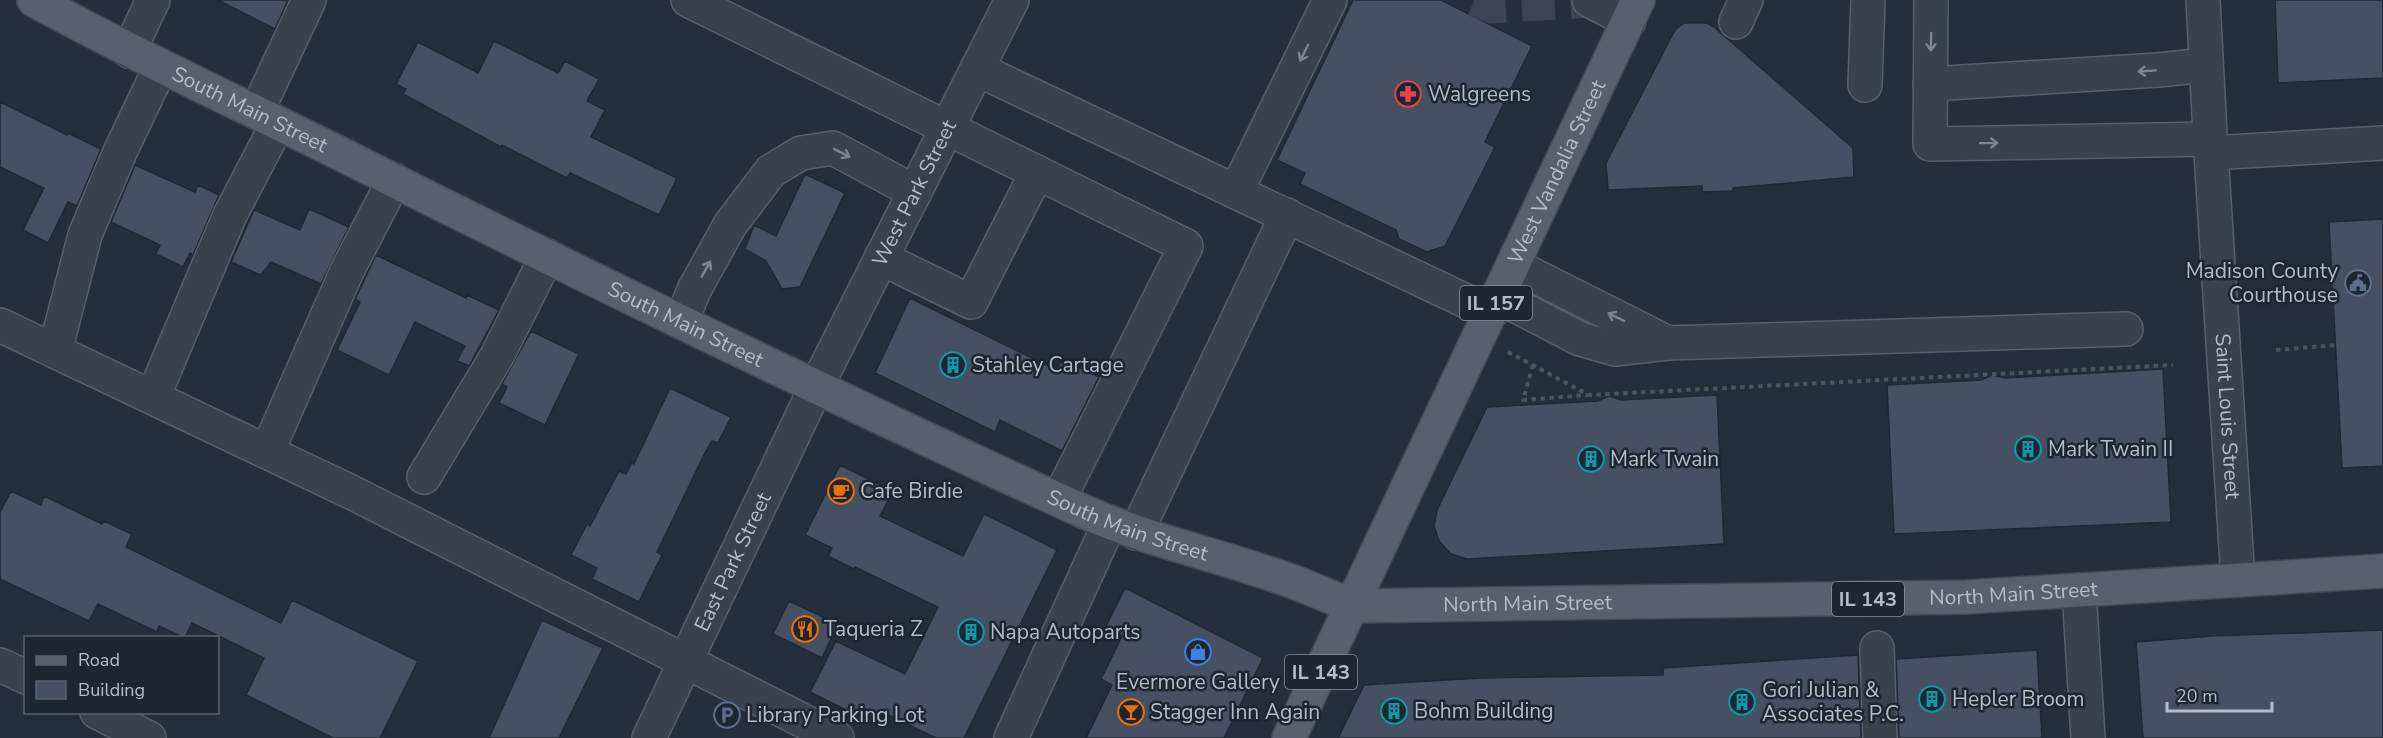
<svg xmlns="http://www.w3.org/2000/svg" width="2383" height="738" viewBox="0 0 2383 738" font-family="'Nunito Sans',sans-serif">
<rect width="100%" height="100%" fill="#242f3e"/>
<!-- building -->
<path fill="#455162" stroke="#1f2835" stroke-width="1.5" d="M218,0H288L275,29Z
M1353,0H1441L1532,46L1485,142L1495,147L1445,246L1427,252L1399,239L1396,230L1300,184L1305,173L1277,160Z
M2275,0H2383V78L2278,83Z
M1684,23H1707L1714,27L1853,148L1854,177L1733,188V191L1702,192V186L1608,190L1606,163L1675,30Z
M494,41L558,73L565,61L599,79L587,101L605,110L591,137L677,178L659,215L570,173L567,178L502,145L501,147L403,94L406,89L396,84L418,42L478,73Z
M0,102L67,135L68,133L101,149L77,206L68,202L48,243L23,230L44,188L0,167Z
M135,165L195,192L198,185L219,195L193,255L190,253L183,267L156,254L160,245L111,222Z
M805,174L845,193L800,287L782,289L766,261L745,249L754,225L776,236Z
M309,209L349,227L321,284L271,262L261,275L231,262L254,210L300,230Z
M2383,219V466L2342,468L2329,222Z
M376,255L466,298L467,295L499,310L469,366L457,361L465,346L415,322L389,375L337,350L360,302L355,299Z
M910,298L1056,370L1062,359L1099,377L1062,451L1000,420L995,432L875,373Z
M531,331L579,354L545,425L499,403L507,387L502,384Z
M2163,369L2171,522L1894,534L1887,385L1981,380L1992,375L2005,378Z
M670,388L731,417L718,443L712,441L705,453L657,552L662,555L639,602L592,579L597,568L571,555L587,524L590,526L619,471L626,474L632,462L634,464Z
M1717,395L1724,544L1467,559L1451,554L1439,541L1434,526L1437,510L1487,407L1598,401L1609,396L1621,400Z
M840,465L893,491L880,516L963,556L984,514L1057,550L964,738H936L882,712L876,725L810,692L836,641L905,674L938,607L855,567L854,569L828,556L832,548L805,535Z
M11,491L41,505L44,496L102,524L104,521L132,534L126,547L281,623L292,600L418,661L380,738H333L246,695L264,658L192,623L185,638L159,626L157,632L98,604L89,621L0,579V512Z
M1125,588L1263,658L1224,738H1086L1112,685L1101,679L1122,636L1105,628Z
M789,601L838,624L822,658L773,634Z
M542,620L603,648L559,738H489Z
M2383,630V738H2143L2136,642L2212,636Z
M2037,650L2042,738H1899L1896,659Z
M1858,655L1861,738H1338L1364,685L1480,678L1663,675V668Z"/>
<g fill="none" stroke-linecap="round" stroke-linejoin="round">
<!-- minor-tunnel -->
<path stroke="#3a4453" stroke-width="33" stroke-dasharray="33 16" stroke-linecap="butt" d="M1474,0L1492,7L1590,1"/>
<!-- minor casing -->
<g stroke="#565f6c" stroke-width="36">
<g id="minor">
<path d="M688,0L1186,246L1059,499"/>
<path d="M1589,0L1629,21"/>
<path d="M1931,0L1930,144L2210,139"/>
<path id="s1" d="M2203,0L2211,153L2238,580"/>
<path d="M1736,22L1746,0"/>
<path d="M129,51L153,0"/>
<path d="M977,69L1491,313"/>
<path d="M1930,84L2158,70L2206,65"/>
<path d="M1865,85L1868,0"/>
<path d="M257,111L309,0"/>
<path d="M2211,153L2383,143"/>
<path d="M1236,192L1330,0"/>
<path d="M881,258L971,302L1037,172"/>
<path d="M1513,265L1668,343"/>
<path d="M1499,297L1580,339L1615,349L1668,343L2126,329"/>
<path d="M681,322L694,290L730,225L771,171L801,153L833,148L915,192"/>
<path d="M0,325L351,492L837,738"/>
<path d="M55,351L85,235L120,152L161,66"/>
<path d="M153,397L230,215L278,123"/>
<path d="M267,452L347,271L394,180"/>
<path d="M424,477L497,356L547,256"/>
<path d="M1136,533L1287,215"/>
<path d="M2079,590L2088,738"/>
<path d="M1877,648L1880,738"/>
<path d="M0,665L26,677"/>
<path d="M97,712L149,738"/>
<path id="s2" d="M649,738L816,387L1012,0"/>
<path d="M1011,738L1110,522"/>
</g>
</g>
<!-- major casing -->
<g stroke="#414a57" stroke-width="36">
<g id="major">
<path id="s3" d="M34,0C141,59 252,109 361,164C600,284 841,401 1085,512C1154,543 1229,557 1299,584C1317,591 1335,599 1353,606L1967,597L2383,571"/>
<path id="s4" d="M1289,738L1638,0"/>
</g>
</g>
<!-- path -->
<path stroke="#44595c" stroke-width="4" stroke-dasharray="4.5 4.5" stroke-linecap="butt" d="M2276,350L2336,345
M1508,352L1589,395L2173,365
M1533,365L1523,400L1587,395"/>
<!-- minor -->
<use href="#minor" stroke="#38414e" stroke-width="33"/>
<!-- major -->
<use href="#major" stroke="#56606e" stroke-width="33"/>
</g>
<!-- one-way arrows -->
<defs><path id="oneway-shaft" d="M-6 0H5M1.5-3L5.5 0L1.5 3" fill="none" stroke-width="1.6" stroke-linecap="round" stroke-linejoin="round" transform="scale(1.5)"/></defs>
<g stroke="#7c8592">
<use href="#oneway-shaft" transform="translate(1931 42) rotate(91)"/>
<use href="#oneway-shaft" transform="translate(1304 53) rotate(116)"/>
<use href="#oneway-shaft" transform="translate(2147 71) rotate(176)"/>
<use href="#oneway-shaft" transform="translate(1989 143) rotate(-1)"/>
<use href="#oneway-shaft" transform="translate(842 153) rotate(27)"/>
<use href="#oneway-shaft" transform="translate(706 269) rotate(-61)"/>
<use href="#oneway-shaft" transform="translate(1616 317) rotate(-154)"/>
</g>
<!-- icons -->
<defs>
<g id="pharmacy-ring" transform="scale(1.35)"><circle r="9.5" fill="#1d2633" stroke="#e0444e" stroke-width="1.5"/><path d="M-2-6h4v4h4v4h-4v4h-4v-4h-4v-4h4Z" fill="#e0444e"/></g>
<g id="civic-ring" transform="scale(1.35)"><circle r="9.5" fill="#1d2633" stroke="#5c6f8a" stroke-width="1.5"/><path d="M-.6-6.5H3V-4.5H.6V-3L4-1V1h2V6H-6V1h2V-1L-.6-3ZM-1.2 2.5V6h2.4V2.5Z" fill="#5c6f8a"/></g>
<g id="building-ring" transform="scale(1.35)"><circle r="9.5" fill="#1d2633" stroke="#0f9aa8" stroke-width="1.5"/><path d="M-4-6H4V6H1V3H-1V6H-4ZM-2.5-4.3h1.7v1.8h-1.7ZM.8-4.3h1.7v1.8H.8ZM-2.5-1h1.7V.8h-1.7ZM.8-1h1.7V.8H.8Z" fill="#0f9aa8"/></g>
<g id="cafe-ring" transform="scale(1.35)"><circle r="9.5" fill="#1d2633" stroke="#e8710a" stroke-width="1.5"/><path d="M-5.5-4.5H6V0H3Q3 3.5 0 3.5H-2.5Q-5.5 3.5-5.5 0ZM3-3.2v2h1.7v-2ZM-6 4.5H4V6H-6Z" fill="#e8710a"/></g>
<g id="restaurant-ring" transform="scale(1.35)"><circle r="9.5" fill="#1d2633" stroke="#e8710a" stroke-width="1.5"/><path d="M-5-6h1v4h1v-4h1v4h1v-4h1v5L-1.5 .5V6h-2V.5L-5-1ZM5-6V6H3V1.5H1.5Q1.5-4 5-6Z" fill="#e8710a"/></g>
<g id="shop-ring" transform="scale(1.35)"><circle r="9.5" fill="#1d2633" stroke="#3f7fe0" stroke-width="1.5"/><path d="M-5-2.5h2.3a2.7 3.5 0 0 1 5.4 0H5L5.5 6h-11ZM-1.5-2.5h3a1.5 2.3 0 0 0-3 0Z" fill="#3f7fe0"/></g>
<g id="bar-ring" transform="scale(1.35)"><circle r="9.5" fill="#1d2633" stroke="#e8710a" stroke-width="1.5"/><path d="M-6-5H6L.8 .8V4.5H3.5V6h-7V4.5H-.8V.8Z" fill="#e8710a"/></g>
<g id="parking-ring" transform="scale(1.35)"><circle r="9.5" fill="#1d2633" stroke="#5c6f8a" stroke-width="1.5"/><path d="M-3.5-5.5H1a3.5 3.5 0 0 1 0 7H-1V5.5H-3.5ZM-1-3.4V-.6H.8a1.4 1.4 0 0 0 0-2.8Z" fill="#5c6f8a"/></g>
</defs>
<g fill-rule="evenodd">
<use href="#pharmacy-ring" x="1408" y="94"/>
<use href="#civic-ring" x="2358" y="283"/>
<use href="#building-ring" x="953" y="365"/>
<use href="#building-ring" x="2028" y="449"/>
<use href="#building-ring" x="1591" y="459"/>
<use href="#cafe-ring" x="841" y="491"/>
<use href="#restaurant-ring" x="805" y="629"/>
<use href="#building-ring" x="971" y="632"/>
<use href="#shop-ring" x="1198" y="652"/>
<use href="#building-ring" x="1932" y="699"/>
<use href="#building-ring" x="1742" y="702"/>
<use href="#building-ring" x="1394" y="711"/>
<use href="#bar-ring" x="1131" y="712"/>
<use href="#parking-ring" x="727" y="715"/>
</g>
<g text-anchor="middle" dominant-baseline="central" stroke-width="5" stroke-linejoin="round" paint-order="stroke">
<!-- shield labels -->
<g fill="#1d2633" stroke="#878f9c" stroke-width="1.5">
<rect x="1460" y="286" width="72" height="34" rx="4.5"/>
<rect x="1832" y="582" width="72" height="34" rx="4.5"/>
<rect x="1285" y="655" width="72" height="34" rx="4.5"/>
</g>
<g font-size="20" font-weight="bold" fill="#b4bcc9">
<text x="1496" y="303">IL 157</text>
<text x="1868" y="599">IL 143</text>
<text x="1321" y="672">IL 143</text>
</g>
<!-- poi labels -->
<g font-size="21" fill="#b4bcc9" stroke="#1d2633" text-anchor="start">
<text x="1428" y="94">Walgreens</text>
<text x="2338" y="271" text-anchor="end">Madison County<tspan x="2338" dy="24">Courthouse</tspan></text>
<text x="972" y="365">Stahley Cartage</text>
<text x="2048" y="449">Mark Twain II</text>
<text x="1610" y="459">Mark Twain</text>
<text x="860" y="491">Cafe Birdie</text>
<text x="824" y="629">Taqueria Z</text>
<text x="990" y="632">Napa Autoparts</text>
<text x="1198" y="682" text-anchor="middle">Evermore Gallery</text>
<text x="1762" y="690">Gori Julian &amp;<tspan x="1762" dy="24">Associates P.C.</tspan></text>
<text x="1952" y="699">Hepler Broom</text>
<text x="1414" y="711">Bohm Building</text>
<text x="1150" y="712">Stagger Inn Again</text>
<text x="746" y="715">Library Parking Lot</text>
</g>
<!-- street labels -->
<g font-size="21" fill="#b4bcc9" stroke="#1d2633">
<text stroke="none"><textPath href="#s3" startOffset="242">South Main Street</textPath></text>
<text stroke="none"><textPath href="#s4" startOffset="626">West Vandalia Street</textPath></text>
<text stroke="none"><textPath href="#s2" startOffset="606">West Park Street</textPath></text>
<text stroke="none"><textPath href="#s3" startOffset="728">South Main Street</textPath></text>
<text stroke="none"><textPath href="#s1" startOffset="417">Saint Louis Street</textPath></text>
<text stroke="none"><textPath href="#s3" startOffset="1214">South Main Street</textPath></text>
<text stroke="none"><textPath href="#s2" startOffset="195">East Park Street</textPath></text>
<text stroke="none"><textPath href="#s3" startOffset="2114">North Main Street</textPath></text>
<text stroke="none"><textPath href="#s3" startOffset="1628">North Main Street</textPath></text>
</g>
</g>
<!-- legend -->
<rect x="24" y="636" width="195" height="78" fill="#1d2633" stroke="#59626f" stroke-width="1.5"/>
<rect x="36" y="656" width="30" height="9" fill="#56606e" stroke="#59626f" stroke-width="1.5"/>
<text x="78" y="666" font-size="18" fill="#b4bcc9">Road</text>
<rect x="36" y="681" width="30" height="18" fill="#455162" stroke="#59626f" stroke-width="1.5"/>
<text x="78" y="696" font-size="18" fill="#b4bcc9">Building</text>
<!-- scale -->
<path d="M2167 702v9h105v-9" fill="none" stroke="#b4bcc9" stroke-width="3"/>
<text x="2176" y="702" font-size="18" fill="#b4bcc9" stroke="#1d2633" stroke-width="4.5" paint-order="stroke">20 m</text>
</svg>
